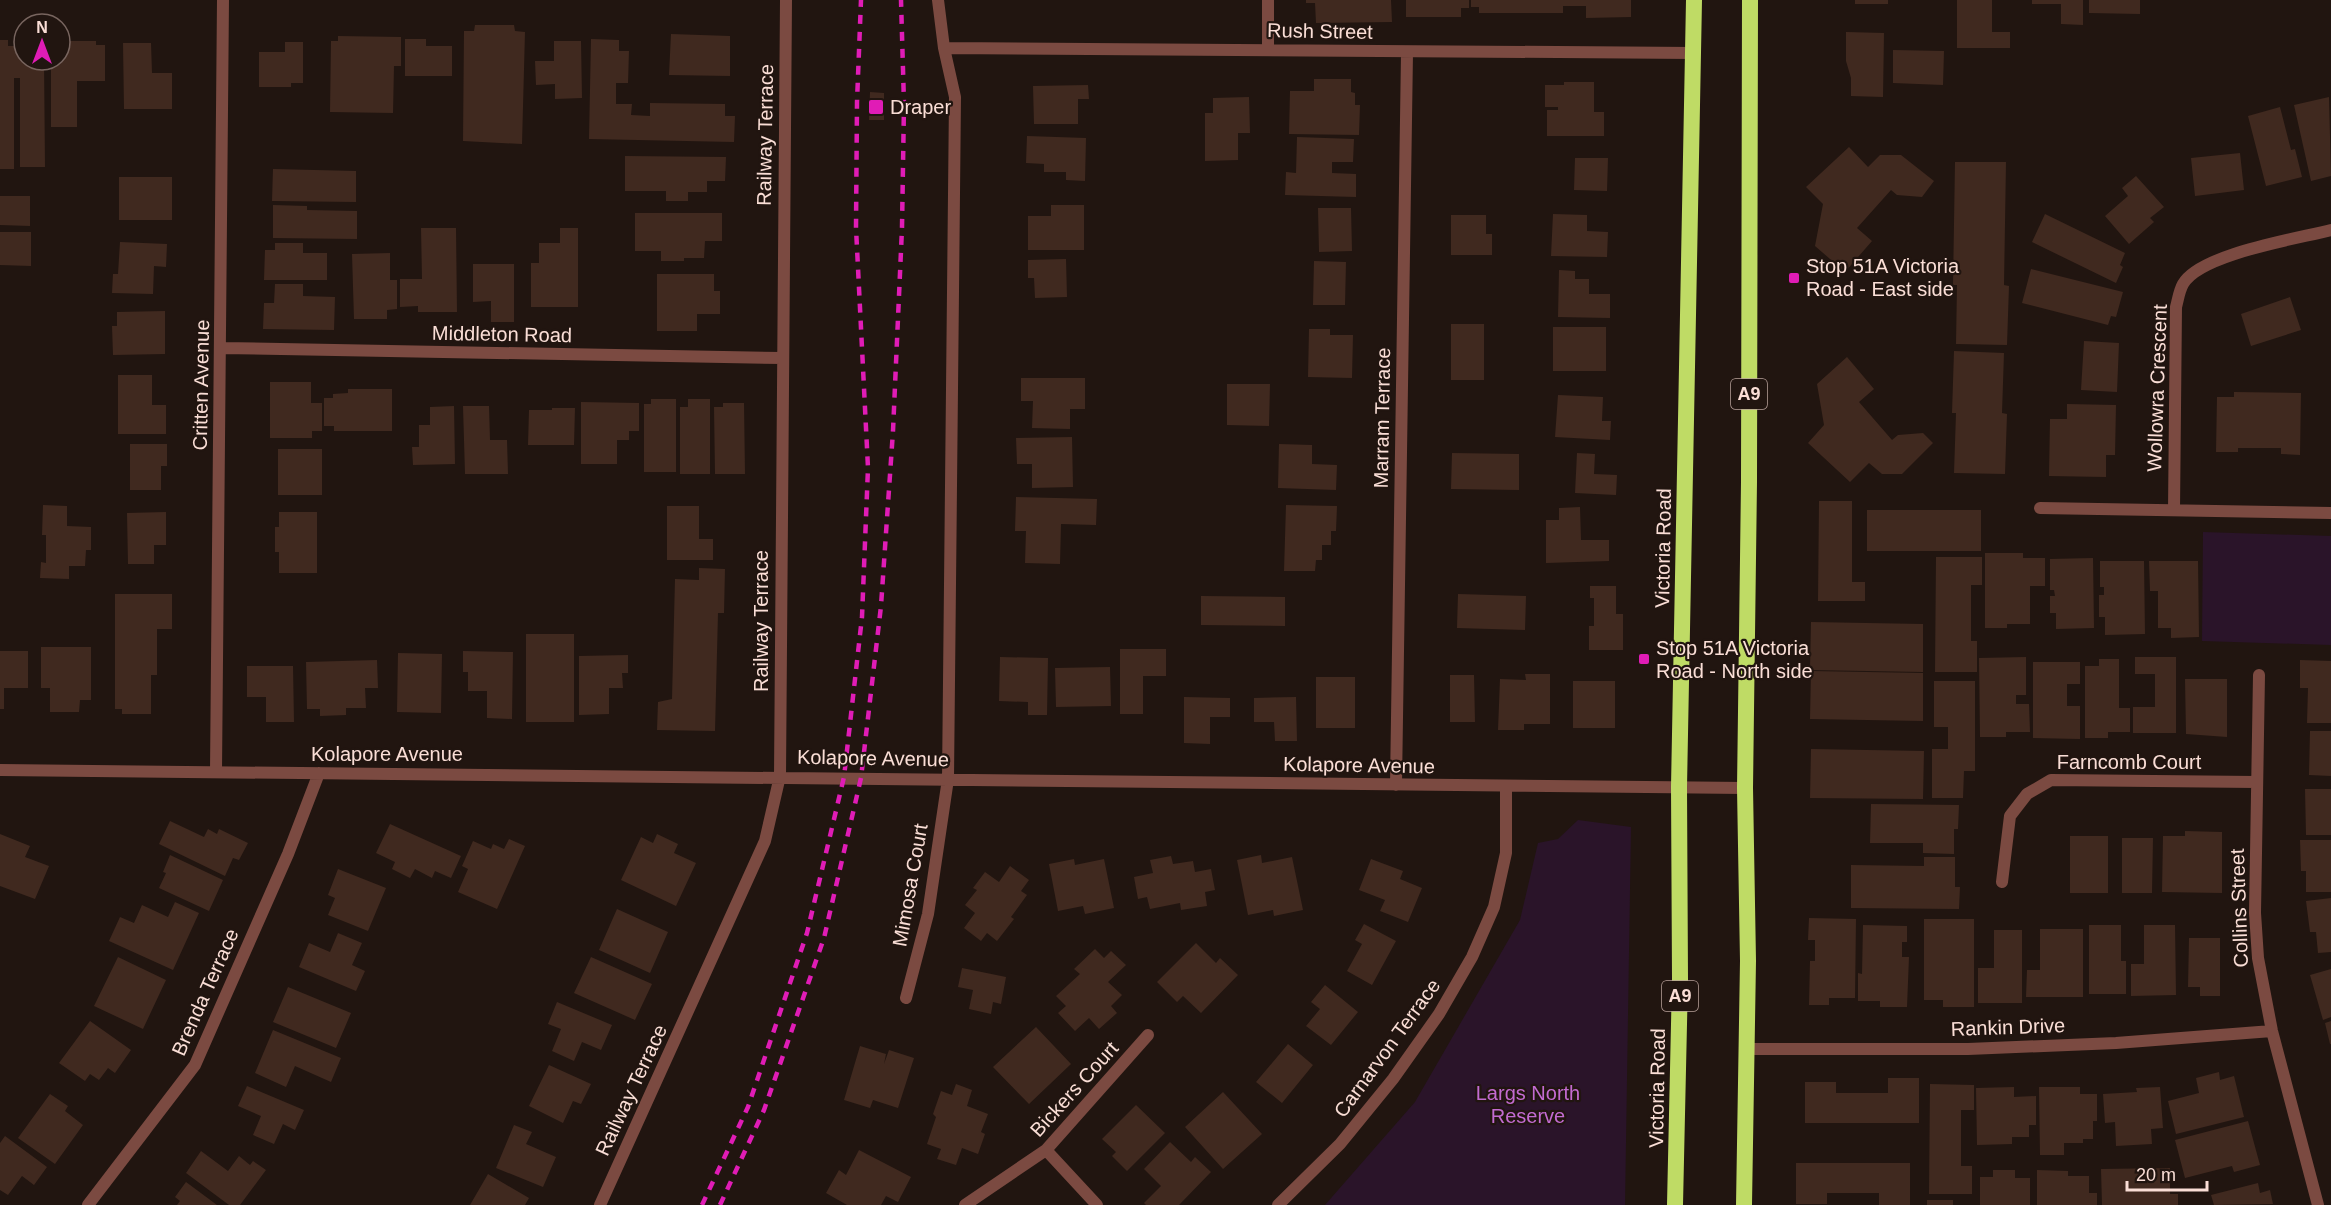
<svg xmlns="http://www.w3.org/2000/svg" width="2331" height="1205" viewBox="0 0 2331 1205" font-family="Helvetica,sans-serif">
<rect width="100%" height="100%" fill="#211510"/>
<!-- green -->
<path fill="#2a1429" d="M2203,532L2331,536V645L2202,641Z
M1578,820L1631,827L1625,1205H1325L1415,1102L1520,920L1538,843L1558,839Z"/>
<!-- building -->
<path fill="#40291f" d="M1306,0H1391L1392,22L1316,23L1315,3H1306Z
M1406,0H1469V8H1461V17H1406Z
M1471,0H1631V17L1586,18V6H1563V13H1479V7H1471Z
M1855,0H1888V4H1855Z
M1957,0H1992V32H2010V48H1957Z
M2032,0H2083V25L2061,24V4H2032Z
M2089,0H2140V14L2089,13Z
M475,25H514L515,31L525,32L522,144L463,141L464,31H474Z
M1846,32L1884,33L1883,97L1851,96V78L1846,61Z
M671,34L730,36V76L669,75Z
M338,36L401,37V66H394L393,113L330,112L331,41H338Z
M405,39H426V46H452V76H405Z
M591,39L619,40V51H629L628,83H616V104H632L631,115L650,116V103L725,104V116H735L734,142L589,139Z
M0,40H8V46H24V60H44L45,167H20V78H14V169H0Z
M64,41H96V45H105V81H77V127H51V60H60V46H64Z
M554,41H581L582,98L555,99V84L536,85L535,61H554Z
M285,42H303V83H291V87H259V52H285Z
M123,43H151L152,73H172V109H124Z
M1893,50L1944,51L1943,85L1893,83Z
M1314,79H1351V92L1355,93V105H1360L1359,135L1289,134L1290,91H1314Z
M1564,82H1594V112H1604V136H1547V110H1558V107H1545V85H1564Z
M1088,85L1089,99H1078V124H1034L1033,86Z
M870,92L884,93V120H869Z
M1249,97L1250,133H1238V160L1205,161V113H1213V98Z
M2329,97L2331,176L2311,181L2294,105Z
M2280,107L2291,150L2295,149L2302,177L2266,186L2248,116Z
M1027,136L1086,138L1085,181L1066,180V172H1044V164L1026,163Z
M1297,137L1354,139L1353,162H1332V173L1356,174V197L1285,195L1286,172L1296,173Z
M1849,147L1868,167L1880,155H1901L1934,181L1922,197L1897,195L1891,190L1857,228L1872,241L1845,272L1815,246L1823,204L1806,187Z
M2240,153L2244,190L2195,196L2191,158Z
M625,156L726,157L725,181H707V192H688V201H666V191H625Z
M1575,158H1608L1607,191L1574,190Z
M1955,162H2006L2004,285L2009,286L2007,345L1956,344L1957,285H1953Z
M273,169L356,171V202L272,201Z
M2136,176L2164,207L2150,218L2154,222L2129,244L2105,216L2128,196L2122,188Z
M119,177H172V220H119Z
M0,196H30V226L0,225Z
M273,205L307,206V210L357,211V239L273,238Z
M1051,205H1084V250H1028V216H1051Z
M1318,208H1351L1352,251L1319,252Z
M635,213H722V241H705L704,258H684V261H661V251H635Z
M1553,214L1587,215V231L1608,232L1607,257L1551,256Z
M2045,214L2125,253L2120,265L2123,267L2116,283L2032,242Z
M1451,215H1486V234H1492V255H1451Z
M421,228H456L457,312H418V306L400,307V279H422Z
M560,228H578V307H531V263H539V243H560Z
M0,232H31V266L0,265Z
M120,242L167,244L166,267L154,266L153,294L112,293L113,274H118Z
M275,243H303V253H327V280H264L265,250H275Z
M390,253V280H397V309L387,310V319H354L352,254Z
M1066,259L1067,297L1035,298L1034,278H1028V260Z
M1314,261L1346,262L1345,305H1313Z
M473,264H514V322H491V301L473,302Z
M2031,269L2123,292L2116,317L2111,316L2108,325L2022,303Z
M1559,270L1575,271V279H1589V294H1610V318L1558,317Z
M657,274H714V291H720V314H697V331H657Z
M275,284H303V296L335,297L334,330L263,329L264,303H274Z
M2290,297L2301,330L2251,346L2241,314Z
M165,311V354L113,355L112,326H117V312Z
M1451,324H1484V380H1451Z
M1553,327H1606V371H1553Z
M1309,329H1330V335H1353L1352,378L1308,377Z
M2084,341L2119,343L2117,392L2081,390Z
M1954,351L2004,353L2002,413L2007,414L2005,474L1954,473L1956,413H1952Z
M1847,357L1874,389L1859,402L1892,440L1898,435L1923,433L1933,443L1902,474H1882L1869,463L1850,482L1808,443L1824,425L1817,384Z
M118,375H152V405H166V434H118Z
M1021,378H1085V409H1070V429L1032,428L1033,401H1021Z
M270,382H311V403H322V431H312V438H270Z
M1227,384H1270L1269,426L1227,425Z
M348,389H392V431H334V426H324V398H333V394L348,393Z
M2234,392L2301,393L2300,455L2281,454V448H2238V452H2216L2217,397H2234Z
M1558,395L1603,397L1602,421H1611L1610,440L1555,437Z
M651,399H676V472H644V404H651Z
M688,399H710V474H680V407H688Z
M581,402L639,403V431H629V440H617V464H581Z
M723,403H744L745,474H715L714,407H723Z
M2067,404L2116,405L2115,455H2106V477L2049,476L2050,419H2067Z
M454,406L455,464L413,465L412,447H419V425H430V407Z
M463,406H489L490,440H507L508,474H465Z
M552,408H575L574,445H528L529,410H552Z
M1072,437L1073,487L1032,488V464H1017L1016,438Z
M130,444H167V466H161V490H130Z
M1279,444L1312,445V464L1337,465L1336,490L1278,488Z
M278,449H322V495H278Z
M1452,453L1519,454V490L1451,489Z
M1577,453L1595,454L1594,474L1617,475L1616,495L1575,493Z
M1016,497L1097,499L1096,525L1061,524L1060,564L1025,563L1026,531H1015Z
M1819,501H1852V582H1865V601H1818Z
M43,505L67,506V526L91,527V550H86L85,566H69V579L40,578L41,562L46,563V535H42Z
M1286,505L1337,506L1336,531H1331V545H1322V560H1316L1315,571H1284Z
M667,506H699V539H713V560H667Z
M1580,507L1581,540H1609V561L1546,563V520H1559V508Z
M1867,510H1981V551H1867Z
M166,512V545H154V564H128L127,513Z
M279,512H317V573H279V552H275V527H279Z
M1985,553H2023V558H2045V586H2030V624H2007V628H1985Z
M1936,557H1982V585H1971V641H1977V672H1935Z
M2093,558L2094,628L2056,629V613H2050V596H2055L2054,590H2050V559Z
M2100,561H2144L2145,634L2105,635V617H2099V595H2104V587H2100Z
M2149,561H2198L2199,637L2171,638V628H2158V591H2150Z
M699,568L725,569L724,613H718L715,731L657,730L658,702L672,699L675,579L699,580Z
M1590,586H1616V614H1623V650H1589V626H1594V598H1590Z
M115,594H172V629H157V675H151V714H122V709H115Z
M1458,594L1526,596L1525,630L1457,628Z
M1201,596L1285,597V626L1201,625Z
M1811,622L1923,624V672L1810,670Z
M526,634H574V722H526Z
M41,647H91V700H80L79,712H50V688H41Z
M1120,649H1166V676H1143V714H1120Z
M0,651H28V688H4V709H0Z
M463,651L513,652L512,719L487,718V691H468V672H463Z
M398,653L442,654L441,713L397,712Z
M628,655V673H622L623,688H609V714L579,715V656Z
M1000,657L1048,658L1047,715H1028V702L999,701Z
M2026,657V695H2016V704H2029L2030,732H2006V737H1980L1979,658Z
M2135,657H2176V733H2133V707H2155V674H2135Z
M2099,659H2119V708H2130V732H2108V738H2085V666H2099Z
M377,660L378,688H365L366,708H346V715L320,716V709H307L306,662Z
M2300,660L2331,661V723H2307L2308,688H2300Z
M2033,662H2080V684H2067V706H2080V739L2033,738Z
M247,666H293L294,722H266V697H247Z
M1110,667L1111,706L1056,707L1055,668Z
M1811,671L1923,673V721L1810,719Z
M1525,674H1550V724H1524V730H1498L1500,679L1526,680Z
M1450,675H1474L1475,722H1450Z
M1316,677H1355V728H1316Z
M2185,679H2227V737L2186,734Z
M1573,681H1615V728H1573Z
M1934,681H1975V771H1964L1963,798H1932V749H1948V727H1934Z
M1184,697L1230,698V717H1210V744L1184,743Z
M1296,697L1297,741H1275L1274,722H1254V698Z
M2310,731H2331V776L2309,775Z
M1811,749L1924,751L1923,799L1810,798Z
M2305,789H2331V835H2306Z
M1871,804L1959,805L1958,829H1954V854L1923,853V843H1870Z
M170,821L204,837L208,829L217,834L219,829L248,843L239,860L233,858L225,876L159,844Z
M390,824L461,856L451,878L435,871L432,878L415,869L410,878L392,869L395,862L376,853Z
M2185,831L2222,832V893L2162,892L2163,836H2185Z
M0,834L30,846L25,857L49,866L35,899L0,886Z
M657,834L678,844L674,853L696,863L676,906L621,880L641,837L653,843Z
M2070,836H2108V893H2070Z
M2122,838H2153L2152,893H2122Z
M509,839L525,846L497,909L458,892L468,869L462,866L473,841L491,849L493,844L504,849Z
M2300,840H2331V892H2306V871H2301Z
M170,855L223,880L209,911L159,888L166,873L163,872Z
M1261,855L1262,863L1292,857L1303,910L1274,916L1273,910L1248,915L1237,860Z
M1171,856L1173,864L1193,861L1195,872L1211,869L1215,890L1205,892L1207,906L1181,910L1180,903L1150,909L1147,897L1138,899L1134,877L1153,873L1150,860Z
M1924,857H1955V887H1960L1959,909L1851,908V865L1924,866Z
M1074,859L1075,865L1104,859L1114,908L1085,914L1083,906L1058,911L1049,864Z
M1371,859L1403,871L1400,879L1422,888L1408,922L1380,911L1385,900L1359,890Z
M1010,866L1029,880L1021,891L1027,895L1011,917L1014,919L997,941L987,933L981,941L964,928L975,913L965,905L977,890L973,888L985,872L999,882Z
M338,869L386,888L368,931L328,915L335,898L328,895Z
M2331,898V952L2318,953L2316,932H2310L2306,901Z
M175,902L199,913L173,970L109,941L120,917L134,923L142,905L168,917Z
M617,909L668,932L650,973L599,950Z
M1809,918L1856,919L1855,998H1829V1005H1809L1810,961H1815V940H1808Z
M1924,919H1974V1007H1943V1000H1924Z
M1364,924L1396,941L1372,985L1347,971L1362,944L1355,940Z
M1863,925L1907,926V942H1902V957H1909L1907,1007H1880V1001H1858V973L1862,974Z
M2089,925H2121V961H2126V994H2089Z
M2144,925H2175L2176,995L2131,996V964H2144Z
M2040,929H2083V997H2026L2027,970H2040Z
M1994,930H2022V1003H1978V968H1994Z
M338,933L362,943L352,965L365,971L356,991L299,967L309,943L330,952Z
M2189,938H2220V996H2200V987H2188Z
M1196,943L1216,963L1220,958L1238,975L1201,1013L1183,996L1177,1002L1157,982Z
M1095,949L1104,958L1111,951L1126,965L1108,982L1122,995L1111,1006L1117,1013L1099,1029L1089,1018L1075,1031L1058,1013L1066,1006L1056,996L1080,974L1074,969Z
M118,957L166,980L143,1029L94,1006Z
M591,957L652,984L635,1020L574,993Z
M962,968L1006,977L1001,1004L993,1002L991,1014L969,1009L973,990L958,987Z
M2331,969V1017L2323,1020L2310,975Z
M1325,985L1358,1012L1331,1045L1306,1026L1320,1009L1311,1002Z
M288,987L351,1013L336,1048L273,1022Z
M557,1002L612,1025L601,1050L582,1042L574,1061L552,1051L561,1029L548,1024Z
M90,1021L131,1050L115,1073L108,1068L99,1080L90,1074L85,1081L59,1063Z
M2331,1021V1044H2330L2325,1023Z
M1036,1027L1071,1064L1029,1104L993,1067Z
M273,1030L341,1058L331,1082L295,1066L286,1087L255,1073Z
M1288,1044L1313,1065L1282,1103L1256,1082Z
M860,1046L886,1054L884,1064L889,1050L914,1058L898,1108L873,1100L870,1108L844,1100Z
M549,1065L591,1084L581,1104L573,1101L563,1123L529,1106Z
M2219,1072L2220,1080L2234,1076L2244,1117L2176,1134L2168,1101L2199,1093L2196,1078Z
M1888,1078H1919V1123H1805V1082H1836V1093H1888Z
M956,1084L972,1090L967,1106L988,1114L981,1132L985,1134L978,1154L962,1148L956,1165L937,1159L941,1149L927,1144L936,1117L933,1114L941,1091L952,1095Z
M1930,1084L1974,1085V1110H1961V1166H1972V1194H1929Z
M247,1086L304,1110L295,1130L283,1124L274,1144L253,1135L261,1116L238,1106Z
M2014,1087V1097L2036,1096V1125H2029V1137H2012V1144L1977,1145L1976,1088Z
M2039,1087H2080V1094H2097V1121H2093V1139H2083V1143H2064V1155H2040Z
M2160,1087L2163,1128L2151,1129L2152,1144L2116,1146L2115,1122L2105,1123L2103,1094L2137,1092L2136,1088Z
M1223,1092L1262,1134L1223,1169L1185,1127Z
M50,1094L68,1106L65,1111L83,1125L55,1164L18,1138Z
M1136,1105L1165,1133L1127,1171L1112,1156L1116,1152L1102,1139Z
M2248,1121L2260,1165L2234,1172L2232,1166L2185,1178L2175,1140Z
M514,1125L532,1132L526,1144L556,1157L543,1187L496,1168Z
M5,1136L47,1167L34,1185L22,1176L8,1195L0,1190V1143Z
M1170,1142L1191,1162L1195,1157L1211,1172L1179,1205H1146L1144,1203L1161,1186L1144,1169Z
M859,1150L911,1177L898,1202L886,1196L881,1205H847L826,1193L839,1170L846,1175Z
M201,1151L228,1171L239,1156L250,1165L253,1161L266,1170L240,1205H229L186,1173Z
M1796,1163H1910V1205H1879V1193H1827V1204H1796Z
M2170,1168V1194H2178V1205H2102L2101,1169Z
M1993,1170H2015V1178H2030V1205H1980V1177H1993Z
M2037,1170L2068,1171V1176H2089V1193H2097V1205H2037Z
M488,1174L529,1198L525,1205H470Z
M186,1182L217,1205H177L180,1201L175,1197Z
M2258,1183L2260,1193L2270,1190L2273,1204L2214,1205L2211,1195Z
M1927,1200H1953V1205H1927Z"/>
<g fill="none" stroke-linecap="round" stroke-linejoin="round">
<!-- minor -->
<path stroke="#7b4a41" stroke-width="12" d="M944,48L1694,53
M1268,49V0
M221,348L782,358
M2040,508L2331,513
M2174,510L2176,307C2178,300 2179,291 2183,284C2200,254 2296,239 2331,230
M2259,675L2255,913L2258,958L2272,1031L2318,1205
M0,770L1745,788
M216,771L223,0
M1396,785L1407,53
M2002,882L2010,816L2027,794L2051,780L2256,782
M906,998L928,914L948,779L955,97L944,48L938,0
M1745,1049H1968L2116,1043L2272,1031
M1046,1150L1097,1205
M88,1205L195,1065L288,854L319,773
M600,1205L765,841L780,776L786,0
M965,1205L1046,1150L1148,1035
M1278,1205L1340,1144L1393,1079L1439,1014L1472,957L1494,907L1506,853V786"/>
<!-- trunk -->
<path stroke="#bfdb65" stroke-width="16" d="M1675,1205L1680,979L1679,787L1694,0
M1744,1205L1748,961L1745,788L1749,482L1750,0"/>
<!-- rail -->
<path stroke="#e01cb6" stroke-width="4.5" stroke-dasharray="9 8" stroke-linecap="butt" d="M702,1205L748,1107L807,933L844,777L862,617L868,468L856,228L857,102L861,0
M720,1205L764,1110L824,938L861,778L881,606L893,431L902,228L904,104L901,0"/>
</g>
<!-- markers -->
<g fill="#e01cb6" stroke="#211510" stroke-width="2">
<rect x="868" y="99" width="16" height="16" rx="3"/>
<rect x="1788" y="272" width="12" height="12" rx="3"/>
<rect x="1638" y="653" width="12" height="12" rx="3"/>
</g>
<g text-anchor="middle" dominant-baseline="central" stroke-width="4.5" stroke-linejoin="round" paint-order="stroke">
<!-- shield labels -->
<g fill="#211510" stroke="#b9a29b" stroke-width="1.5">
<rect x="1731" y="379" width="36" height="30" rx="4.5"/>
<rect x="1662" y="981" width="36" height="30" rx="4.5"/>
</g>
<g font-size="18" font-weight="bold" fill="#faded6">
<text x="1749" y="394">A9</text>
<text x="1680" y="996">A9</text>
</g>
<!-- street labels -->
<g font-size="20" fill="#faded6" stroke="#211510">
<text transform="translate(1320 31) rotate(1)">Rush Street</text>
<text transform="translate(765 135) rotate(-89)">Railway Terrace</text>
<text transform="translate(502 334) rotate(1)">Middleton Road</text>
<text transform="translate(201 385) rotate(-89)">Critten Avenue</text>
<text transform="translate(2157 388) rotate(-88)">Wollowra Crescent</text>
<text transform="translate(1382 418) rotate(-89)">Marram Terrace</text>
<text transform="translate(1663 548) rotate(-89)">Victoria Road</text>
<text transform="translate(761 621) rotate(-90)">Railway Terrace</text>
<text x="387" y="754">Kolapore Avenue</text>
<text transform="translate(873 758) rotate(1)">Kolapore Avenue</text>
<text x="2129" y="762">Farncomb Court</text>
<text transform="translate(1359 765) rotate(1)">Kolapore Avenue</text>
<text transform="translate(910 885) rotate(-80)">Mimosa Court</text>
<text transform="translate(2239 908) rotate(-92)">Collins Street</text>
<text transform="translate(205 992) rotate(-66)">Brenda Terrace</text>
<text transform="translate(2008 1027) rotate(-2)">Rankin Drive</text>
<text transform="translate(1387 1048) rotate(-54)">Carnarvon Terrace</text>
<text transform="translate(1657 1088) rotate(-89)">Victoria Road</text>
<text transform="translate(1074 1089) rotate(-48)">Bickers Court</text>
<text transform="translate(631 1090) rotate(-65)">Railway Terrace</text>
</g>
<!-- poi labels -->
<g font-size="20" fill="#faded6" stroke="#211510" text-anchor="start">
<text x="890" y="107">Draper</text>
<text x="1806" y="266">Stop 51A Victoria<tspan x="1806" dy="23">Road - East side</tspan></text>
<text x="1656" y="648">Stop 51A Victoria<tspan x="1656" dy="23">Road - North side</tspan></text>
</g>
<!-- park labels -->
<g font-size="20" fill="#c36bd1" stroke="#211510">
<text x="1528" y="1093">Largs North<tspan x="1528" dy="23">Reserve</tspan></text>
</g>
</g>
<!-- north arrow -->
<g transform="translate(42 42)"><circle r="28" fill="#211510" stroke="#78655f" stroke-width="1.5"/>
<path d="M0-4.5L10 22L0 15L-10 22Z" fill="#e01cb6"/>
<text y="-9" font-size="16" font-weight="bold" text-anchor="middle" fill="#faded6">N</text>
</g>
<!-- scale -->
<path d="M2127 1181v9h80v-9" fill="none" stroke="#faded6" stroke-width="3"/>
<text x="2136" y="1181" font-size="18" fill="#faded6" stroke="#211510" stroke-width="4.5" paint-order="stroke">20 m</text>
</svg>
